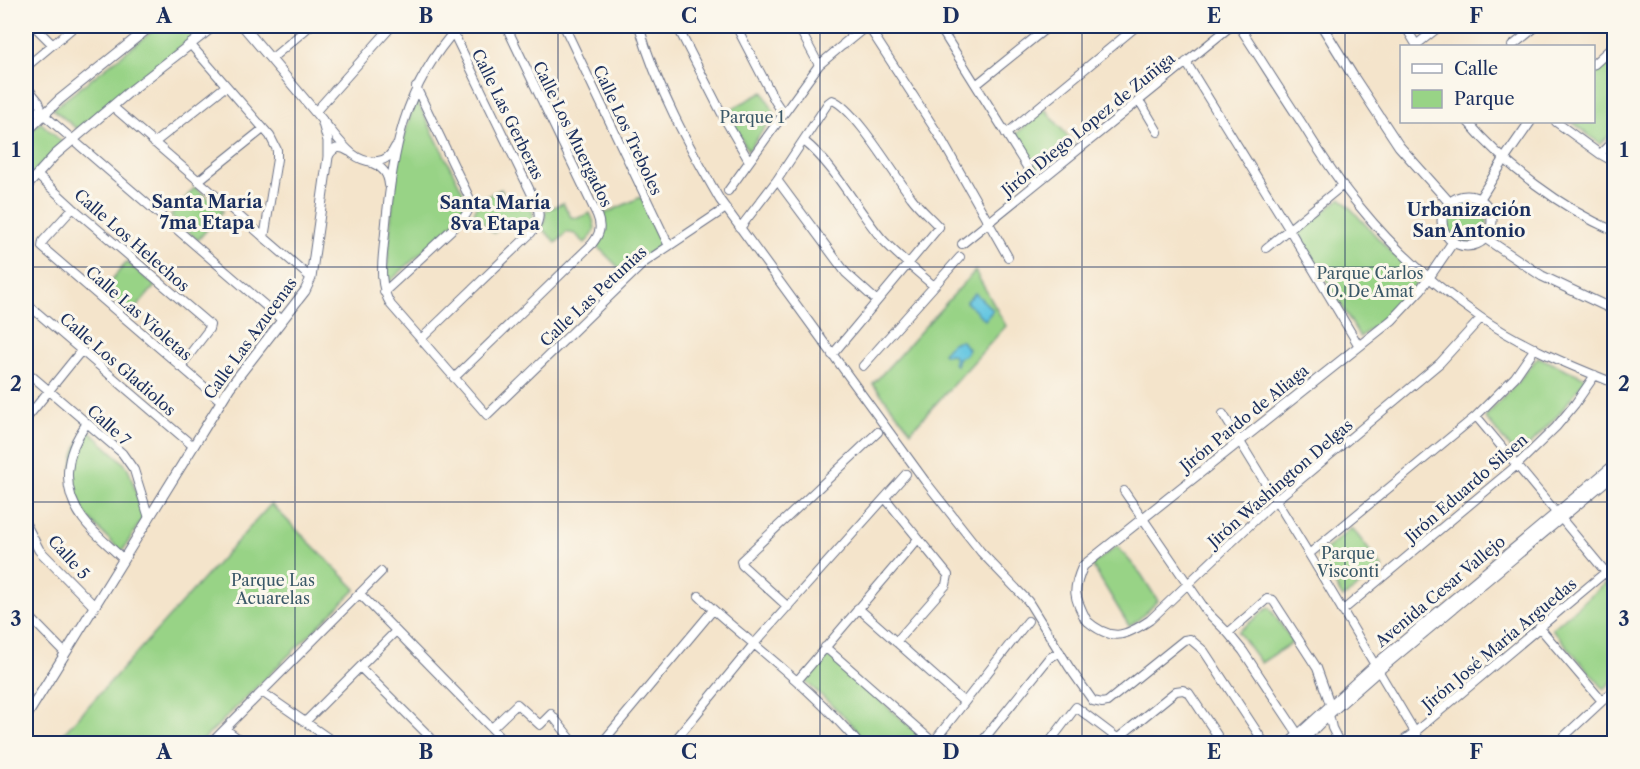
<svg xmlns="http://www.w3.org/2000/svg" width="1640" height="769" viewBox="0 0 1640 769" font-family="'Libre Caslon Text',serif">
<rect width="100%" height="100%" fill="#fbf7ec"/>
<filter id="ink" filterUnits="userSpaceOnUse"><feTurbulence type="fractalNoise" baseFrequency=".0167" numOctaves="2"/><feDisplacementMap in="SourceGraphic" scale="12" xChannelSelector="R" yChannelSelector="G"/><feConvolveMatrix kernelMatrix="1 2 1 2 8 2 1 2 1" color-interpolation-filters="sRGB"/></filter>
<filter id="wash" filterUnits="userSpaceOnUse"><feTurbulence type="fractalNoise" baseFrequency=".008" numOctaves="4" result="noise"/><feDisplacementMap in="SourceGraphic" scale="24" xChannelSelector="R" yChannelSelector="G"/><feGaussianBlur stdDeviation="1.35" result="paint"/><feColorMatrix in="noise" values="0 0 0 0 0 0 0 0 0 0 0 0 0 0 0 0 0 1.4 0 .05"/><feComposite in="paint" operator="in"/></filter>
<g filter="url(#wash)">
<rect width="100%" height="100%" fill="#f4e4cb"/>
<!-- green -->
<path fill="#98d386" stroke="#5a8172" stroke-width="1.5" d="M159,26H207L77,129L53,109Z
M1614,54V131L1600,144L1572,122H1594V72Z
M763,92L775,114L748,151L727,111Z
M416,99L464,194C467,204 465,210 459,218L386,285C390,222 394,157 416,99Z
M1045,109L1074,144L1041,170L1035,168L1016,134Z
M40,122L63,143L26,180V137Z
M195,187L223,211L198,240L170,216Z
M501,189L509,206L517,207L528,201C536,216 535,219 523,232L513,222L506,221L494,233L474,214L476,207V202Z
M641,197L662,245L645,256L626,275L597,246C606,235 607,228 602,215Z
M1341,198L1389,250L1420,278L1406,297L1390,313L1360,337L1298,232Z
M1447 222a20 20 0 1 1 40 0a20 20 0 1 1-40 0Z
M563,203L571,217L578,218L590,213C597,228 597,231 585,243L575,234L567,232L556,243L542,228L545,220V211Z
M127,262L155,286L130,315L102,291Z
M975,271L1006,326L911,431L873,384Z
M1538,357L1586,378L1560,413L1518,457L1485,417L1516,384Z
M87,429L120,459L128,468L144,516L122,552C96,526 69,507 72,467C73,460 74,452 78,445C80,439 84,434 87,429Z
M271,504L356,589L200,743H55Z
M1352,528L1383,568L1343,598L1317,556Z
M1117,546L1141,574L1158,601L1138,620L1129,626L1092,565Z
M1605,583L1614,594V680L1604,689L1552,629Z
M1269,607L1293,642L1261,663L1238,632Z
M829,655L926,741L925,744L867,743L845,717L805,681Z"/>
<!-- water -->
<path fill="#63c6e1" stroke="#3f7aa0" stroke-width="1.5" d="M975,293L993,310L985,320L966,302Z
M957,341H962L968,349L965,355L958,358L956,365L954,363C956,359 954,355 950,354L946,355L943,353L951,344Z"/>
</g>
<g filter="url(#ink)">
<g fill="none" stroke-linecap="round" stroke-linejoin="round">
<!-- minor casing -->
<g stroke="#676e84" stroke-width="10">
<path id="minor" d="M34,26L52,44
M459,26C403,87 392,153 385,233C383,258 377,283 391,305L487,415L645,262L726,208
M564,26L669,246
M639,26C657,88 688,145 720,200L925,481L981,552L1028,601L1069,667L1093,701L1102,703L1107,702L1184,640L1190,639L1204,651L1265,744
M677,26L723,116L749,161
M736,26L775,101L783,113
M798,26L819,65
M868,26L940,137L1008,257
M939,26L1037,183
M1239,26C1260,58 1281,92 1303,125C1320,153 1338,181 1360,207C1394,249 1435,286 1480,317C1520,345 1569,365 1614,383
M1405,26L1417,46
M1610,26L1614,33
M945,35L957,26
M190,44L270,136L277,150V159L264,238
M1416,45L1440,26
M1512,46L1537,26
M271,59L310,26
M1186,62L1289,229L1359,346
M26,67L75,26
M976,85L1049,26
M26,86L39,102L43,114
M1139,100L1158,132
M26,105L31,110L43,114L282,320
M112,106L311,278
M316,111L392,26
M323,121C337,136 353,166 378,161C386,160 392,154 395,147
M1468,122C1504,165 1563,209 1614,231
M1556,122L1600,154L1614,162
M1006,134L1137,26
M804,141C836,167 855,207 882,239C898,256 916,271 934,286
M154,143L226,86
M1600,154L1614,140
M328,157C333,148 339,145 348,151
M372,163C382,167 388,173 389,185
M37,175L73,208L210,325L209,329L180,367
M777,180L846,273L877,301
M198,181L263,129
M728,191L819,65L844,44
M73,208L43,241L42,247L221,401
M740,228L777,180L828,103L832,100C854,107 895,176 911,197C919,208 930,217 939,227L832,355
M962,244L1231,26
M1266,248L1343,185
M384,292L461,221C468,213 471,207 469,197L416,87
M26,303L193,446
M421,339L531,233C539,223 541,215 536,203L453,32
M863,366L960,257
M26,371L122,453L134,470L149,518
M454,378L592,244C600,234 602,227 597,215L506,26
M1223,414L1312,559L1422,744
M1476,416L1614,582
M26,419L81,351
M87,423C65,453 60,488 83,519C94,534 110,546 123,559
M1124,491L1207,612L1228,633L1243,651L1298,734
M885,498L948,575L946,585L896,642
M1309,554L1476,416L1515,377L1535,348
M360,594L507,744
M699,596C717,614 736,629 755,645C792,676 828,707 859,744
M788,607L742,565L741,561L878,432
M858,608L964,702
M1342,611L1517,465L1556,427L1575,404L1595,375
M26,613L65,653
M1086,620C1111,642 1125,637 1150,620L1276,500L1440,363L1481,318
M1539,627L1602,701
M1228,633L1267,599L1273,600L1317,668L1330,704L1329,714L1332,728L1340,744
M825,647L933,742
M360,667L437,744
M797,681L918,539
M262,692L337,744
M305,722L396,631
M492,728L517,704L540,725L551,714L575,744
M225,729L246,744
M1118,738L1176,691L1183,690L1189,693L1217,735V744
M210,744L381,572
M601,744L713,610
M672,744L754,644L906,474
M932,744L1028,621
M980,744L1049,658L1060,652
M1048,744L1076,707L1125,744
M1399,744L1415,732L1614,565
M1556,744L1614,690"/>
</g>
<!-- tertiary casing -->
<g stroke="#676e84" stroke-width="11">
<path id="tertiary" d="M1322,26L1353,76L1399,146L1450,203
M844,44L866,26
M1594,64L1614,46
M26,132L59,100L151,26
M26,187L55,155L129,92L214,26
M1442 221a25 25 0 1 1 50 0a25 25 0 1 1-50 0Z
M1479,200L1505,158L1530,122
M1485,238L1542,276L1614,310
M26,525L39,550L94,606
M1086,620C1074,596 1072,591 1083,566L1392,320L1421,289L1453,242
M26,717L230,387L305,291L311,278L328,157V141L322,120L243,26
M1288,744L1375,665L1614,465
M1299,744L1329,714L1378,671L1614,474"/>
</g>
<!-- minor -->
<use href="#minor" stroke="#fff" stroke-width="8"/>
<!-- tertiary -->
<use href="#tertiary" stroke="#fff" stroke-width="9"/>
</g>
</g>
<!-- grid -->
<path fill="none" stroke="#1b2f5e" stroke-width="1.5" stroke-opacity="0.55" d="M295,26V744M558,26V744M820,26V744M1082,26V744M1345,26V744M26,267H1614M26,502H1614"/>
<g text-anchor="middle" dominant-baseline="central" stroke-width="6" stroke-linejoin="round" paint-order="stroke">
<!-- street labels -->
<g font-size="16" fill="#1b2f5e" stroke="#fbf7ec">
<text transform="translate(508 114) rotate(64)">Calle Las Gerberas</text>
<text transform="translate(1088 124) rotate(-39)">Jirón Diego Lopez de Zuñiga</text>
<text transform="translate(628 130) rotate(65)">Calle Los Treboles</text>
<text transform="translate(573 134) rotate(64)">Calle Los Muergados</text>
<text transform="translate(132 240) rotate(41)">Calle Los Helechos</text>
<text transform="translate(593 296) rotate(-43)">Calle Las Petunias</text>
<text transform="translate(139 313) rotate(41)">Calle Las Violetas</text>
<text transform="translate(250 338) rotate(-54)">Calle Las Azucenas</text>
<text transform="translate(118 364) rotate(41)">Calle Los Gladiolos</text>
<text transform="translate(1244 418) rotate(-39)">Jirón Pardo de Aliaga</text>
<text transform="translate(109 425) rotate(42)">Calle 7</text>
<text transform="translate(1280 483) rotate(-41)">Jirón Washington Delgas</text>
<text transform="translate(1466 488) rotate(-41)">Jirón Eduardo Silsen</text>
<text transform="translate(69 557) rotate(48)">Calle 5</text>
<text transform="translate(1440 591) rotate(-40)">Avenida Cesar Vallejo</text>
<text transform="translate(1499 644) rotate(-40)">Jirón José María Arguedas</text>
</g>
<!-- park labels -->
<g font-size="16" fill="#3a5868" stroke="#fbf7ec">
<text x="752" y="117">Parque 1</text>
<text x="1370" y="273">Parque Carlos<tspan x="1370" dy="18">O. De Amat</tspan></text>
<text x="1348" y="553">Parque<tspan x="1348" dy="18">Visconti</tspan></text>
<text x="273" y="580">Parque Las<tspan x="273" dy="18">Acuarelas</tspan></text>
</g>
<!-- neighbourhood labels -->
<g font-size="18" font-weight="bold" fill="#1b2f5e" stroke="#fbf7ec">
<text x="207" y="202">Santa María<tspan x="207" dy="21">7ma Etapa</tspan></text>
<text x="495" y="203">Santa María<tspan x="495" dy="21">8va Etapa</tspan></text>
<text x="1469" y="210">Urbanización<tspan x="1469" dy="21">San Antonio</tspan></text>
</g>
</g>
<!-- margin -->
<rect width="1640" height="769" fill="none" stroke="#fbf7ec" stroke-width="66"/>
<!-- legend -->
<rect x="1400" y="45" width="195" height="78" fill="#fbf7ec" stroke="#a1a7b3" stroke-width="1.5"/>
<rect x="1412" y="64" width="30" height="9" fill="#ffffff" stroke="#a1a7b3" stroke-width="1.5"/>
<text x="1454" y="75" font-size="18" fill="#1b2f5e">Calle</text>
<rect x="1412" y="90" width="30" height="18" fill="#98d386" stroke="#a1a7b3" stroke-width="1.5"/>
<text x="1454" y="105" font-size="18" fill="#1b2f5e">Parque</text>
<rect x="33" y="33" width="1574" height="703" fill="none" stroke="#1b2f5e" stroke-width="2"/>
<g font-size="20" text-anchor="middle" font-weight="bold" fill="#1b2f5e">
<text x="164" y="23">A</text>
<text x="426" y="23">B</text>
<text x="689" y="23">C</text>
<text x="951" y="23">D</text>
<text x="1214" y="23">E</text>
<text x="1476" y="23">F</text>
<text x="16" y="157">1</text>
<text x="1624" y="157">1</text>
<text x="16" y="391">2</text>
<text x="1624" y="391">2</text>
<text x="16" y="626">3</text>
<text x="1624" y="626">3</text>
<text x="164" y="759">A</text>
<text x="426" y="759">B</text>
<text x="689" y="759">C</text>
<text x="951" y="759">D</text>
<text x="1214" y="759">E</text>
<text x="1476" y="759">F</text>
</g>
</svg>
